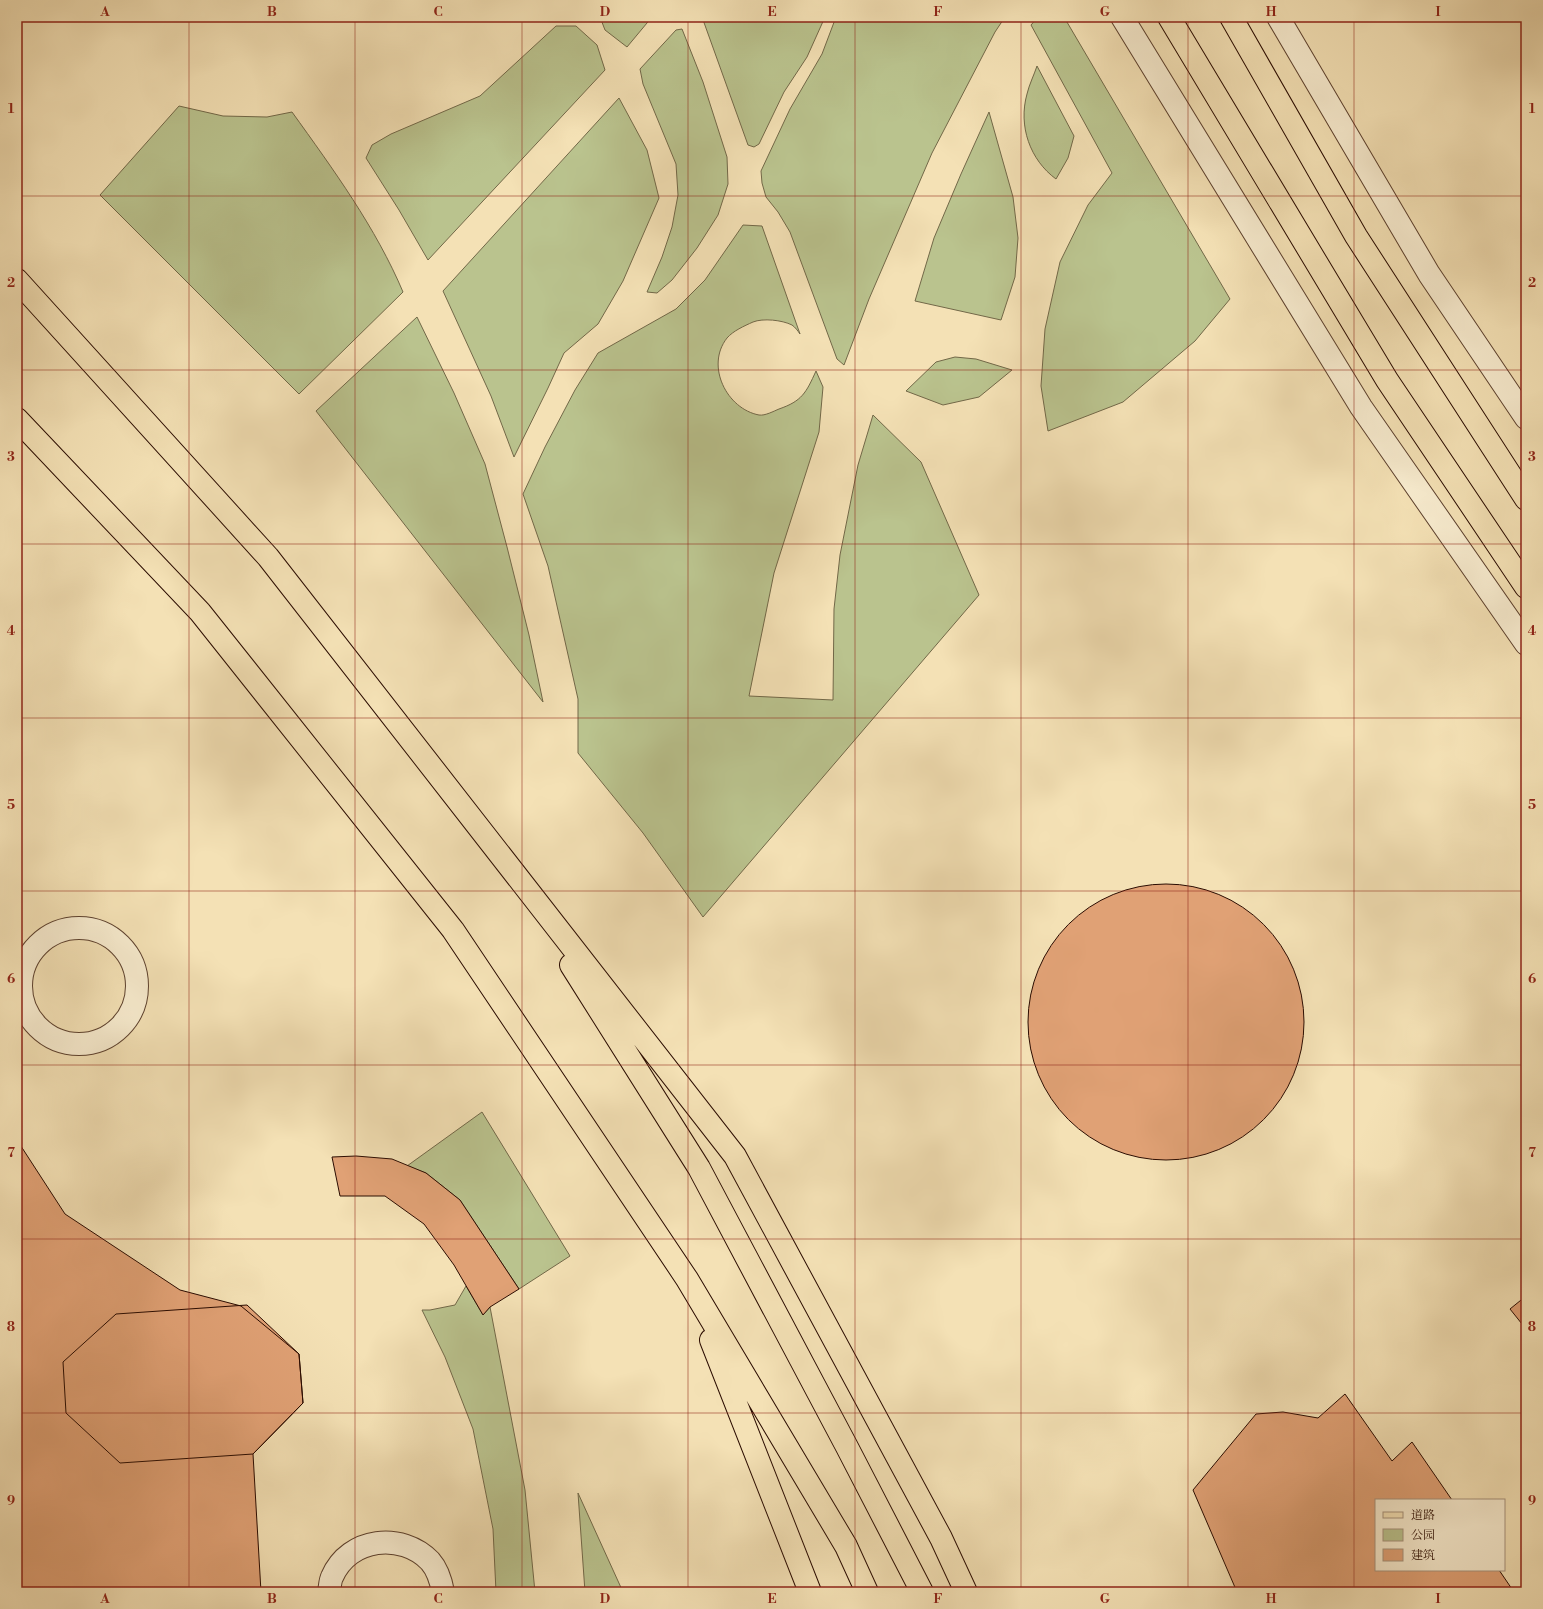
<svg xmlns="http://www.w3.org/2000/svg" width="1543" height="1609" viewBox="0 0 1543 1609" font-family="'Libre Bodoni','Noto Serif SC',serif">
<rect width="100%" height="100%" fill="#f4e1b5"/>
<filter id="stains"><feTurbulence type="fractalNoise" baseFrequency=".005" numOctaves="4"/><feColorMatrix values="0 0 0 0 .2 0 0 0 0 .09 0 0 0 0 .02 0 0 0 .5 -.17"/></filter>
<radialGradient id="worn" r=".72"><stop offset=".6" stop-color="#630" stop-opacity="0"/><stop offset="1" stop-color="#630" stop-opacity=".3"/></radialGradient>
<!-- green -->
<path fill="#bac38e" stroke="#726848" d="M600,17H652L627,47L605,30Z
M702,17H825L807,57L784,92L759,144L754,147L748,145Z
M836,17H1005L995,32L932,153L869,299L844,365L837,359L790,232L778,212L766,197L762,183L761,171L790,109L822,54Z
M1038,17H1064L1230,299L1195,341L1123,402L1048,431L1041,386L1045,329L1060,262L1088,205L1112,173L1031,25Z
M556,26H576L597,45L605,70L428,260L399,210L366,158L372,145L391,134L480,96Z
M682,29L703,82L727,157L728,184L718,215L697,248L672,280L657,293L647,292L662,257L672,227L678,195L676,164L643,84L640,69L676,30Z
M1037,66L1074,136L1068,158L1056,179C1030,160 1018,126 1027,94C1029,85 1034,75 1037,66Z
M619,98L647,150L659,198L623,281L598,324L564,353L548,388L514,457L491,396L443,291Z
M179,106L223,116L267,117L292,112C333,169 376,228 403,292L299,394L100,195Z
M989,112L1013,197L1018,238L1015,277L1001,320L915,301L934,238L961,174Z
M743,225L762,226L800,334C798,331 795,327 792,325C782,320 763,318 753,322C744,326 733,331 727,338C705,366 727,409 759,415C765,416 774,411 779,409C802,401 806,393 816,371L823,387L819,432L774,573L749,696L833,700L834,609L840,555L858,465L873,415L921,462L979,595L703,917L643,833L578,753V699L548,566L523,494L545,447L575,390L598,353L676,309L705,280Z
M417,317L454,393L485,464L507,547L529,635L543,702L316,411Z
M955,357L976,359L1012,370L979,397L943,405L906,391L936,362Z
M482,1112L570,1256L519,1289L460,1200L426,1173L407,1166Z
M466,1286L483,1315L490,1307L525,1490L535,1592H496L493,1529L473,1429L445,1357L422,1310H430L455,1305Z
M578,1493L623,1592H585Z"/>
<!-- building -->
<path fill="#e0a175" stroke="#2b0c01" d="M1028 1022a138 138 0 1 1 276 0a138 138 0 1 1-276 0Z
M17,1140L65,1214L180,1290L241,1306L299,1354L303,1403L253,1454L261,1592H17Z
M356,1156L392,1159L426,1173L460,1200L519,1289L490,1307L483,1315L454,1265L424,1224L385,1196H340L332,1157Z
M1526,1296V1329L1510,1309Z
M247,1305L299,1354L303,1403L253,1454L120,1463L66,1413L63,1362L116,1314Z
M1345,1394L1392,1461L1412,1442L1452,1500H1376V1570H1499L1514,1592H1237L1193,1490L1256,1414L1283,1412L1318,1418Z"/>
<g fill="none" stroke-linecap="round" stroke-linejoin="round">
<!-- minor casing -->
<g stroke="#5d412e" stroke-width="24">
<path id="minor" d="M1122,17L1361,407L1526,644
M1278,17L1429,274L1526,418
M21 986a58 58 0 1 1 116 0a58 58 0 1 1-116 0Z
M329,1592C330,1587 330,1581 332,1577C349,1537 402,1532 430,1561C438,1570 441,1581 443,1592"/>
</g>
<!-- major casing -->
<g stroke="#2b0c01" stroke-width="24">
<path id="major" d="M1169,17L1387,380L1526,587
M1231,17L1356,236L1526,499
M17,280L268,557L735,1156L941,1538L966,1592
M17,419L200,612L453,930L687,1279L846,1546L867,1592
M571,965L699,1168L847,1447L922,1592
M711,1340L810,1592"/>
</g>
<!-- minor -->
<use href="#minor" stroke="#f8eccf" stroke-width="22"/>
<!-- major -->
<use href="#major" stroke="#f4e1b5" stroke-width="22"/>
</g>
<!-- grid -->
<path fill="none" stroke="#8f2418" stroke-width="1" stroke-opacity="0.55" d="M189,17V1592M355,17V1592M522,17V1592M688,17V1592M855,17V1592M1021,17V1592M1188,17V1592M1354,17V1592M17,196H1526M17,370H1526M17,544H1526M17,718H1526M17,891H1526M17,1065H1526M17,1239H1526M17,1413H1526"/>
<!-- margin -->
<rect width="1543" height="1609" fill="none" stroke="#f4e1b5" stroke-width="44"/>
<!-- legend -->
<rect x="1375" y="1499" width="130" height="72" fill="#f8eccf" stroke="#a6927d"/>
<rect x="1383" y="1512" width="20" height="6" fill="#f4e1b5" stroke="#a6927d"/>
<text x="1411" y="1519" font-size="12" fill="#2b0c01">道路</text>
<rect x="1383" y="1529" width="20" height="12" fill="#bac38e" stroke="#a6927d"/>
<text x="1411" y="1539" font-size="12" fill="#2b0c01">公园</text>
<rect x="1383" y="1549" width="20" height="12" fill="#e0a175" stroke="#a6927d"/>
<text x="1411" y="1559" font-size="12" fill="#2b0c01">建筑</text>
<rect x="22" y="22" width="1499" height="1565" fill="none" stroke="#8f2418" stroke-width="1.5"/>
<g font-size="13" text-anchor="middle" font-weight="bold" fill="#8f2418">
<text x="105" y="16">A</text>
<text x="272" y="16">B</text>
<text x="438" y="16">C</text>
<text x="605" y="16">D</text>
<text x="772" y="16">E</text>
<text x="938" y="16">F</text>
<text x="1105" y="16">G</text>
<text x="1271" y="16">H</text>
<text x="1438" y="16">I</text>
<text x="11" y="113">1</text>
<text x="1532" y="113">1</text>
<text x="11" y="287">2</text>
<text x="1532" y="287">2</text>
<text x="11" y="461">3</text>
<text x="1532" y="461">3</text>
<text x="11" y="635">4</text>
<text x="1532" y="635">4</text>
<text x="11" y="809">5</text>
<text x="1532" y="809">5</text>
<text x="11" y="983">6</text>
<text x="1532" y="983">6</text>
<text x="11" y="1157">7</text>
<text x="1532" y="1157">7</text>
<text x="11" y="1331">8</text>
<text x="1532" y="1331">8</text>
<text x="11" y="1505">9</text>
<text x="1532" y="1505">9</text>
<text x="105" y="1603">A</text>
<text x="272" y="1603">B</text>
<text x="438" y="1603">C</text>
<text x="605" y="1603">D</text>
<text x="772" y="1603">E</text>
<text x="938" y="1603">F</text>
<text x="1105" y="1603">G</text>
<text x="1271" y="1603">H</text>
<text x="1438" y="1603">I</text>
</g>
<rect width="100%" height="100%" filter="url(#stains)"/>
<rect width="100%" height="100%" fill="url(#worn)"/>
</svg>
